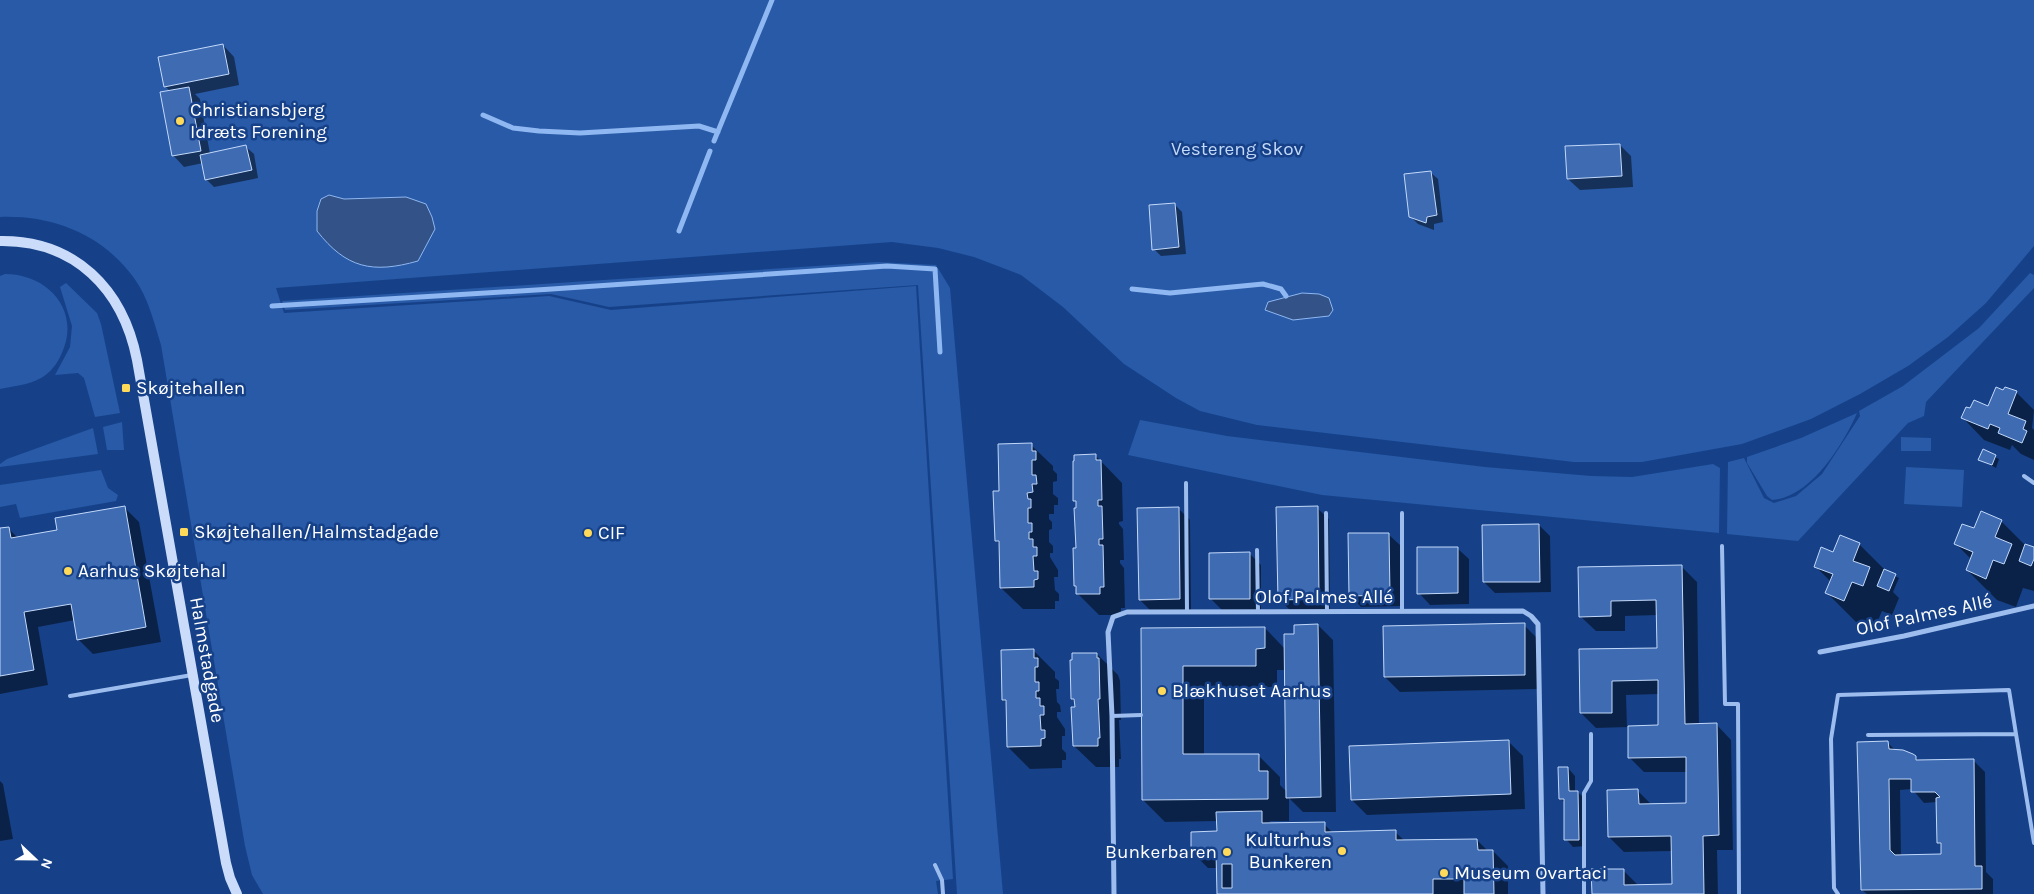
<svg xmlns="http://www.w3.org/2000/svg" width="2034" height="894" viewBox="0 0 2034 894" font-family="Karla,sans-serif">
<rect width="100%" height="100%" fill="#164188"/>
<!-- green -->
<path fill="#285aa7" d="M0,0H2034V246L1986,303L1948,337L1908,366L1860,394L1811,419L1742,444L1642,462H1574L1257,425L1200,411L1176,398L1124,364L1063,307L1021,275L974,257L938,248L892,242L276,288L284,313L549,296L611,310L916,286L953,879L936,881L938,894H263L252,875L245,846L161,345C154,322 148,297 134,278C102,234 52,215 0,217Z
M877,262L936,265L950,288L1003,894H957L918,285L609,307L551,294L285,310L282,301Z
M2030,273L2034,275V288L1926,402L1924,416L1908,423L1798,541L1727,534L1728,462L1744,458L1764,498L1774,503L1796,496L1822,474L1860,416L1859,411L1903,386L1979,328Z
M5,274C49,274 82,312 61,355C57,364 50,373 41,378C29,385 14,386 0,389V276Z
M66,283L97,313L101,324L120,413L95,417L84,378L78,373L55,375L70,347L72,326L60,287Z
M1857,413C1843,445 1810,498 1772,500L1767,496L1747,463V457L1801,438Z
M1140,420L1227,436L1485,467L1591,476L1632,477L1713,464L1720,468L1719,533L1322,495L1128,455Z
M122,422L124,450H107L103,427Z
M93,428L98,454L0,467V464L7,459Z
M1901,437L1931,438V451H1901Z
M1906,467L1964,470L1962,507L1904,504Z
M101,470L108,488L118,495L116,501L20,518L16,504L0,507V485Z"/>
<!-- water -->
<path fill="#335388" stroke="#8fb7f1" d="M329,195L344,199L406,197L426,204L432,217L435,229L418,261C372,274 346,268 317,231V211L321,199Z
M1302,293L1319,294L1329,298L1333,310L1329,316L1293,320L1265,310L1268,302Z"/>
<!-- shadow -->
<path fill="#0007" fill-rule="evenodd" d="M223,45L234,57L239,85L195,94L200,99L210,154L246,147L254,154L258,178L214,187L206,179L203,163L184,167L173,155L170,91L166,87Z
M1620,145L1631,156L1633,187L1580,190L1568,179Z
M1430,172L1438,179L1443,222L1434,224V230L1418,224L1410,216Z
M1174,204L1182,212L1186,254L1161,256L1154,249Z
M2004,392H2016L2034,410L2032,428L2034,430V460L2021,454L2012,445L2010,450L1984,440L1963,418L1989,407Z
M1031,445L1053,466V470L1057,474V481L1053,482V494L1058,498V505H1054V514H1049V519L1052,522V529L1049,530V542L1053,546V553H1050V557L1058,570V577H1054L1055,590L1059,594V601H1055V609H1023L1001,588L1000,545L996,540L1000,492Z
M1983,451L1999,459L1996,468L1980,459Z
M1095,455L1122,483L1123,521L1119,522V524L1123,529L1124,560H1120V563L1124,568L1125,608H1121V615H1099L1077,593L1075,586L1077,503L1075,500Z
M124,507L139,522L161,642L93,654L78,639L75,620L38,627L48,685L0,694V530L8,528L18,538L59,531Z
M1178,508L1190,520L1191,610L1151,611L1140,600Z
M1317,508L1329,519L1330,610H1290L1279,599Z
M2001,521L2026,546L2034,549V591L2023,588L2016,607L1997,600L1967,570L1971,559L1956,544L1975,530Z
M1539,525L1550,536L1551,592L1495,593L1484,582Z
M1388,534L1400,545V606L1361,607L1350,595Z
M1859,544L1887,572L1899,578L1893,592L1899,598L1892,615L1882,611L1874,630L1856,622L1827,593L1831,582L1815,566L1834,554Z
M1457,548L1469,559V604L1430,605L1419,593Z
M1249,553L1261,565V610H1222L1211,599Z
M1682,567L1697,582L1699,725L1716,724L1731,740L1733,850H1717L1718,894H1593L1623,870L1638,885H1673L1672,851L1624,852L1609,837L1638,791L1652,805H1688L1687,772H1644L1629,757V727L1596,728L1581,713L1580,650L1658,649V615L1625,616V631H1596L1580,616V569ZM1659,694L1660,727H1627L1626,695Z
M1318,625L1333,640L1336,812H1303L1289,798V821H1269L1273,824H1324L1333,833L1395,832L1405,841L1477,840L1488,851H1493L1508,866V894H1218V868H1208L1193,853L1218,832V821L1165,822L1143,800L1142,629L1265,628L1285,649L1295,635ZM1277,670H1285L1288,793L1280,785V777L1258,755L1204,756V688L1277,687Z
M1524,625L1539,640L1540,689L1400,692L1385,677Z
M1034,651L1055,672V678L1059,681V689H1056L1057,702L1060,705L1061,712H1057V717L1065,729V736H1062V749L1066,753V760H1062V768L1030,769L1008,747L1007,704L1003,699Z
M1097,654L1118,675L1120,681L1121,720H1119L1121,759H1119V767H1096L1074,746L1076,703L1072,699Z
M1508,741L1523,756L1525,809L1367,815L1352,800Z
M1888,743L1896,751L1915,757L1920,762L1974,761L1985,772L1986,872L1993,879V894H1867L1862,890ZM1912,789L1924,803L1937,802L1938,842L1942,846L1943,855L1901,856L1900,790Z
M1568,768L1575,776V792H1578L1585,799L1586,846L1573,847L1566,839L1565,803L1560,798Z
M0,781L3,784L13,839L0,841Z"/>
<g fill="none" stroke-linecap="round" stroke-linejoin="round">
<!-- stream -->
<path stroke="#8fb7f1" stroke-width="5" d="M483,115L513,128L539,131L580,133L699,126L718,132
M714,141L772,0
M679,231L710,151
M1132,289L1170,293L1263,284L1281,289L1286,296
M272,306L552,289L887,266L935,269L940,352"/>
</g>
<!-- building -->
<path fill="#3e6bb2" stroke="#c3d9fa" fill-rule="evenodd" d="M223,44L229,74L164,87L158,57Z
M189,87L201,151L172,156L160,92Z
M1620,144L1622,176L1567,179L1565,146Z
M246,145L252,170L205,180L200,155Z
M1431,171L1437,215L1427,217L1426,223L1409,217L1404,174Z
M1175,203L1179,247L1152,250L1149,205Z
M1996,387L2003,390L2005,387L2017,391L2008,414L2026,421L2023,429L2027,431L2022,443L1998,433L2000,428L1990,424L1988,429L1961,418L1966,407L1970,408L1974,400L1988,406Z
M1032,443V451H1036V460H1032V475H1036L1037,484H1032L1033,492L1027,493L1028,499H1031V508H1028V523H1032V532H1029V539H1033V547H1037V556H1033L1034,571H1038V579L1034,580V587L1000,588L999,541H995L993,491H999L998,444Z
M1983,449L1996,455L1992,465L1978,460Z
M1096,454V460H1101L1102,500H1098V506H1102L1103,539H1099V545H1103L1104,587H1100V594H1076V586H1074L1073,548H1076L1074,508H1076V501H1073V461H1074V455Z
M125,506L146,627L77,640L71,604L24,612L34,670L0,676V528L9,527L11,538L57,530L55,518Z
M1318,506L1319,599L1278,600L1276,507Z
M1179,507L1180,599L1139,600L1137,508Z
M1981,511L2002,520L1995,537L2012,544L2004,564L1993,560L1986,579L1966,570L1973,552L1954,544L1962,524L1974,528Z
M1539,524L1540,582H1483L1482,525Z
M1348,533H1389L1390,595L1349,596Z
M1840,535L1860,543L1853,561L1870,567L1863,586L1852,582L1844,601L1825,593L1833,574L1814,567L1821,547L1833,552Z
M2025,544L2034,547V559L2031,566L2019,561Z
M1417,547H1458V593L1417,594Z
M1250,552V599H1209V553Z
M1682,565L1685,724L1717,723L1719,835L1703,836L1704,894H1592L1591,869H1624V885L1672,884L1671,836L1608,837L1607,790L1638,789L1639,804L1686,803V757L1628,758V726L1658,725V680L1612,681V713H1580L1579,649L1657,648L1656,600L1611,601V616L1579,617L1578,567Z
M1884,569L1896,574L1889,591L1877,586Z
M1525,623V675L1384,677L1383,626Z
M1318,624L1321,797L1286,798L1284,634H1294V625Z
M1265,627V648L1256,649V666H1183V754H1259V771H1268V799L1142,800L1141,628Z
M1034,649V658H1038V667H1035V682H1039V691H1036V698H1040V706H1044V715H1040L1041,730H1045V738L1041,739V746L1007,747L1006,700H1002L1001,650Z
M1072,653H1097V658H1099L1100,699H1098L1100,738H1098V746H1073L1071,707H1075L1074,699H1071L1070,660H1072Z
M1509,740L1511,794L1351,800L1349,746Z
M1888,741L1889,749L1903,750L1913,754L1916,756V760L1974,759L1975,866H1982V889L1861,890L1857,742ZM1889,779H1911V792H1935L1940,797L1936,798L1937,843H1941V854L1895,855L1890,850Z
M1558,767H1568L1569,791H1578L1579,840H1564V799H1559Z
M1262,811V823L1325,822V832L1396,830V840L1477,839L1478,850H1493L1494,894H1464V879H1433V894H1217L1216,853H1191V832L1217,831L1216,812ZM1222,864H1232V888H1222Z"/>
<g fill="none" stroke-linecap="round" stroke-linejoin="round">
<!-- lane -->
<path stroke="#9dbdee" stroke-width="4" d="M2024,476L2034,483
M1186,483L1187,612
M1326,513L1327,612
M1402,513V611
M1722,546L1725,704H1738L1739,894
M1257,550L1258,612
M70,696L192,675
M1112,716L1141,715
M1868,735L2016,734L2034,843
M935,865L942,880L943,894
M1584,894V793L1591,781V734
M1838,894L1834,888L1831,739L1838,695L2009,690L2016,734"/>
<!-- street -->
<path stroke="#9dbdee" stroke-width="5" d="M1820,652L1904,636L2034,606
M1114,894L1112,716L1108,632L1113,617L1127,612L1523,611L1531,616L1538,624L1543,894"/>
<!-- secondary -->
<path stroke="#cadcfa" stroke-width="10" d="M0,241C75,240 123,289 137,360L226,863L230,878L237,894"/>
</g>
<!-- markers -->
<g fill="#ffd95a" stroke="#164188" stroke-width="2">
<circle cx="180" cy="121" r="5"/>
<rect x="121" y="383" width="10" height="10" rx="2.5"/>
<rect x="179" y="527" width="10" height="10" rx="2.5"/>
<circle cx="588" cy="533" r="5"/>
<circle cx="68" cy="571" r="5"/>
<circle cx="1162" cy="691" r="5"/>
<circle cx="1342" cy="851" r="5"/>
<circle cx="1227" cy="852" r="5"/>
<circle cx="1444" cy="873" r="5"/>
</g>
<g text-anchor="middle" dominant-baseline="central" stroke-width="5" stroke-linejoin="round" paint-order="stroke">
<!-- poi labels -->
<g font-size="19" fill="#fff" stroke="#164188" text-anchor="start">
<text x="190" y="110">Christiansbjerg<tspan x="190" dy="22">Idræts Forening</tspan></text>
<text x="136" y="388">Skøjtehallen</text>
<text x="194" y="532">Skøjtehallen/Halmstadgade</text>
<text x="598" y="533">CIF</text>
<text x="78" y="571">Aarhus Skøjtehal</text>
<text x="1172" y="691">Blækhuset Aarhus</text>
<text x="1332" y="840" text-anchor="end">Kulturhus<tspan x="1332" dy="22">Bunkeren</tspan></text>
<text x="1217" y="852" text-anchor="end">Bunkerbaren</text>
<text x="1454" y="873">Museum Ovartaci</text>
</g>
<!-- park labels -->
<g font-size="19" fill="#c3d9fa" stroke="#164188">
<text x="1237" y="149">Vestereng Skov</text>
</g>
<!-- street labels -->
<g font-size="19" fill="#fff" stroke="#164188">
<text x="1324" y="597">Olof Palmes Allé</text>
<text transform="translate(1924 615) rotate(-12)">Olof Palmes Allé</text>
<text transform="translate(207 660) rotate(80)">Halmstadgade</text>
</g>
</g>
<!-- north arrow -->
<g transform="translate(35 859) rotate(112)" stroke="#164188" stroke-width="4" paint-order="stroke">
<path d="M0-4L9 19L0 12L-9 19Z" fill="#ffffff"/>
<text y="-8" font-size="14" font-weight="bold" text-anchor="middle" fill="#ffffff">N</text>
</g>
</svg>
